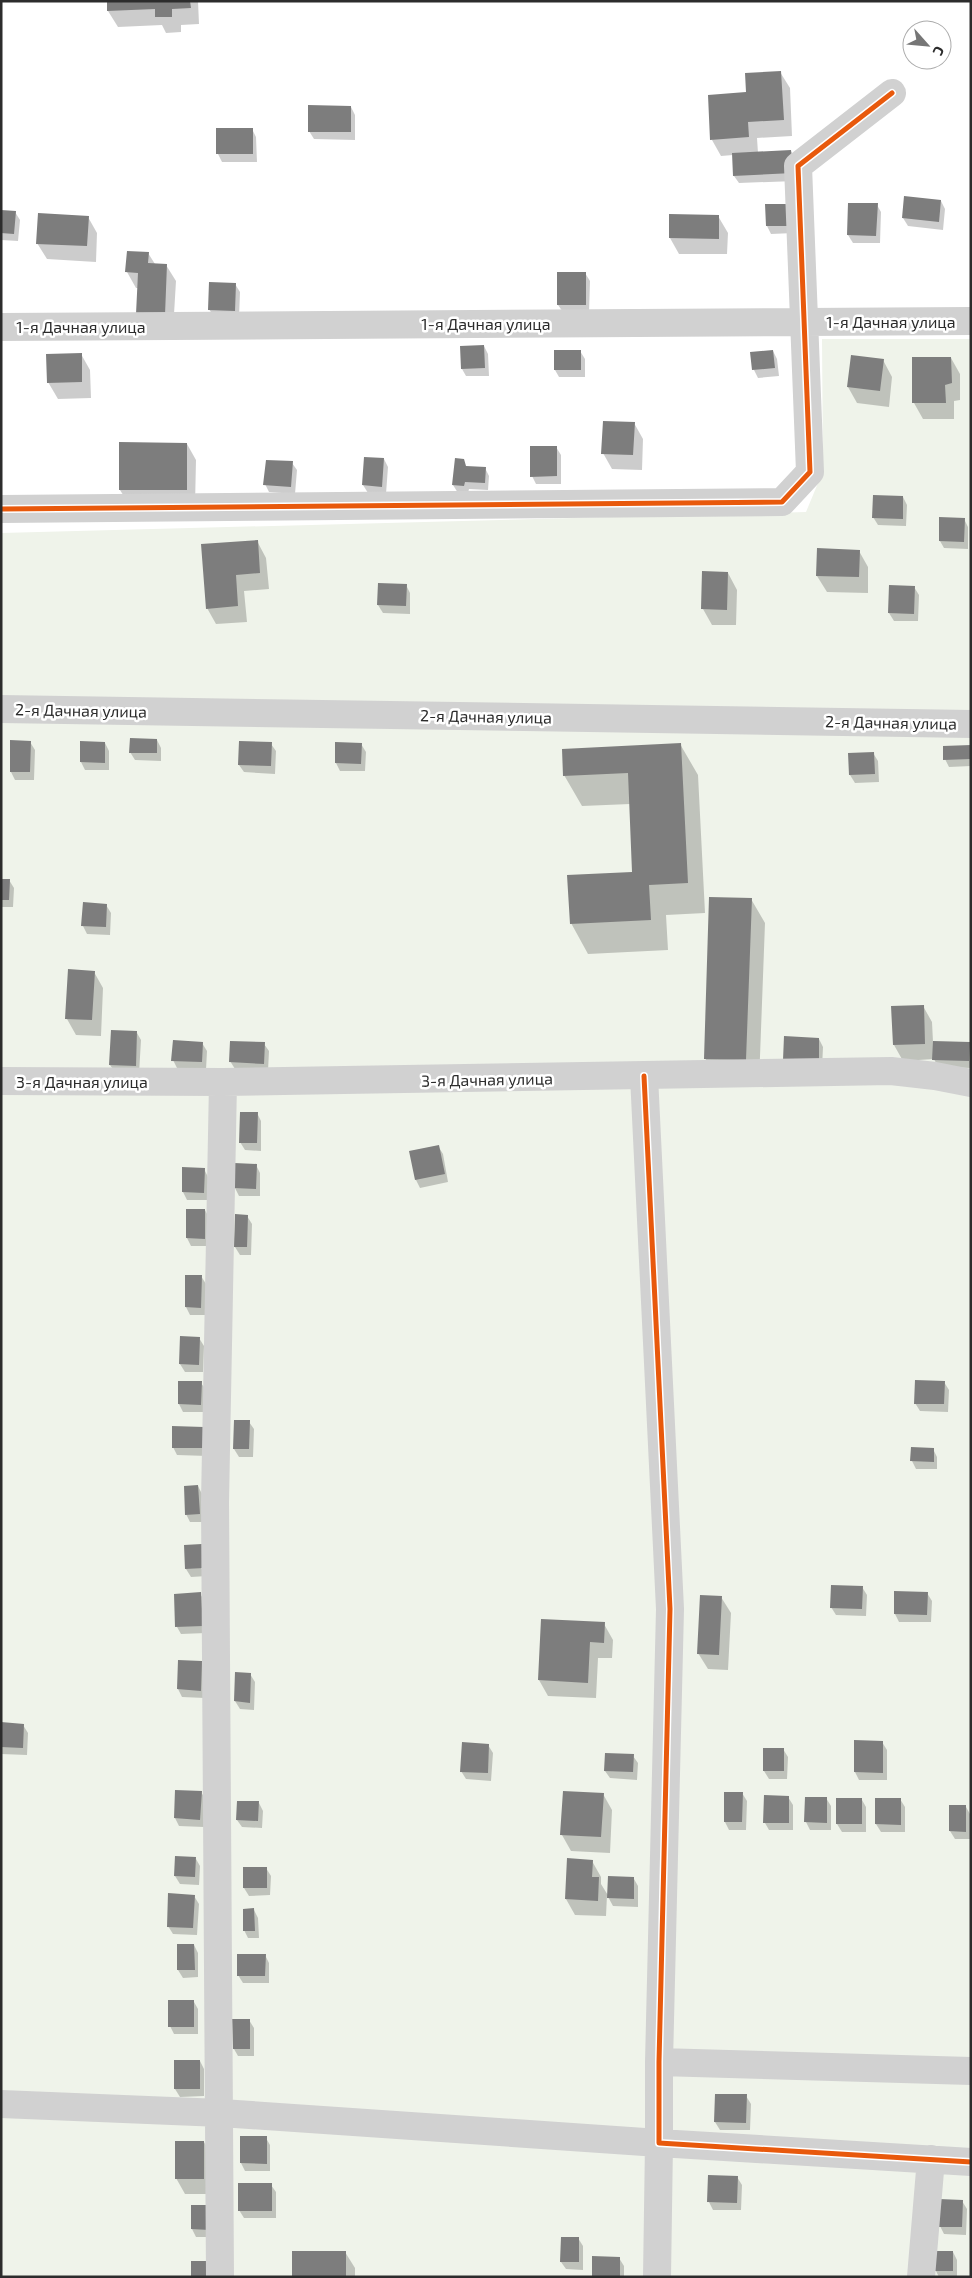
<svg xmlns="http://www.w3.org/2000/svg" width="972" height="2278" viewBox="0 0 972 2278" font-family="'Exo 2',sans-serif">
<rect width="100%" height="100%" fill="#fff"/>
<!-- green -->
<path fill="#eff3ea" d="M822,339H971V2277H1V533L806,512L823,471Z"/>
<!-- shadow -->
<path fill="#0003" d="M108,1H198L199,24L181,25V32L166,33L162,25L118,27L108,11Z
M780,72L790,88L792,136L757,138L758,153L791,151L795,159L796,181L739,183L734,176L733,155L721,156L712,140L748,93Z
M351,107L355,115V140L314,139L309,131Z
M217,129H252L256,137L257,162H222L218,154Z
M905,198L941,201L945,209L943,230L908,226L903,218Z
M788,205L794,233L771,234L767,226L766,206Z
M877,205L881,212L880,243H853L848,235Z
M1,211L15,212L20,220L18,241L1,240Z
M718,216L728,233L727,254H679L670,238Z
M88,217L97,233L96,262L47,259L37,243Z
M148,253L155,264L166,265L176,281L173,331L139,288H136L127,272Z
M585,273L590,281L589,313L563,312L558,305Z
M235,284L240,292L239,318L214,317L209,309Z
M484,346L488,354L489,376H466L462,369Z
M580,351L585,359V377H559L555,370Z
M773,351L777,359L779,376L758,378L754,370L752,354Z
M81,354L90,370L91,398L58,399L48,382Z
M951,358L960,374V400L954,401V419H923L914,403L913,359Z
M883,360L892,377L889,407L857,403L848,387Z
M634,423L643,439L642,470L612,469L603,453Z
M187,444L196,460L195,506H130L120,490Z
M556,447L561,455V484H536L532,476Z
M365,458L384,459L388,467L386,494L368,493L363,485Z
M292,463L297,470L295,494L269,492L265,484Z
M466,467L485,468L489,476L488,490L469,489L468,493H458L453,485Z
M903,497L907,505L906,526L878,525L873,517Z
M964,519L968,527V549L944,548L940,541Z
M257,541L266,558L269,589L244,591L247,622L216,624L207,608Z
M859,551L868,567V593L827,592L817,576Z
M728,573L737,590L736,625H712L703,609Z
M406,585L410,593V614L383,613L378,605Z
M914,587L919,595L918,621H894L889,613Z
M157,740L161,748V761L135,760L130,752Z
M30,742L35,750L34,780H15L11,772Z
M105,743L109,751V770H85L81,762Z
M271,744L276,751L275,774L244,772L239,765Z
M361,744L366,752L365,771H340L336,763Z
M680,744L698,775L705,913L666,915L668,950L588,954L571,923L634,873L630,804L582,806L564,775Z
M971,748V766L949,767L945,759Z
M873,753L878,761L879,782L855,783L850,775L849,754Z
M1,880H9L14,888L13,907H1Z
M751,899L765,923L759,1083L719,1082L705,1058Z
M106,905L111,913L110,935L87,934L83,926Z
M94,972L103,988L101,1036L76,1035L67,1019Z
M923,1006L932,1022L933,1042L969,1043L971,1047V1068L938,1067L934,1059L903,1061L894,1045Z
M137,1033L141,1040L139,1074L115,1072L110,1065Z
M819,1039L823,1047L822,1068L789,1067Z
M202,1043L207,1051L206,1070L177,1068L173,1060Z
M264,1044L269,1051L268,1071L235,1069L230,1061Z
M257,1113L261,1121V1151L245,1150L240,1142Z
M438,1146L443,1154L448,1182L420,1188L416,1180L410,1152Z
M236,1165H256L260,1173V1196H239L235,1188Z
M204,1169L208,1177V1200H187L183,1192Z
M205,1210L209,1218V1246H191L187,1238Z
M247,1216L252,1224L251,1255H240L235,1247Z
M201,1276L206,1284L205,1315H190L186,1307Z
M181,1338H199L204,1346L203,1372H185L180,1364Z
M179,1382L201,1383L206,1390L205,1412H183L179,1404Z
M944,1382L949,1390L948,1412L920,1411L915,1403Z
M249,1422L254,1429L253,1457H239L234,1449Z
M204,1428L208,1456L177,1455L173,1447Z
M933,1449L937,1457V1469H916L912,1461Z
M198,1486L202,1494L203,1522H190L186,1514Z
M185,1546L207,1576L191,1577L186,1569Z
M862,1587L867,1595L866,1616L836,1615L831,1607Z
M927,1593L932,1601L931,1622H899L895,1614Z
M200,1594L205,1601L206,1633L181,1634L177,1627Z
M721,1597L731,1613L728,1670L708,1669L698,1653Z
M604,1624L613,1640L612,1658H598L596,1698L548,1696L539,1680Z
M179,1662L201,1663L206,1670L205,1698L182,1697L178,1689Z
M250,1674L255,1682L254,1710L240,1709L235,1701Z
M1,1724L23,1725L28,1733L27,1755L1,1754Z
M882,1742L887,1750V1780H859L855,1772Z
M488,1745L493,1753L491,1781L466,1779L461,1771Z
M783,1749L788,1757L787,1779H769L764,1771Z
M633,1756L638,1763L637,1780L610,1778L605,1771Z
M201,1792L206,1800L204,1827L179,1826L175,1818Z
M564,1792L603,1794L612,1810L610,1853L571,1851L562,1835Z
M742,1793L747,1801L746,1830H729L725,1822Z
M788,1797L793,1805V1830H769L765,1823Z
M806,1798H826L831,1806V1830H810L806,1822Z
M900,1799L905,1807V1832H881L876,1824Z
M862,1800L866,1807V1832H842L837,1824Z
M259,1803L263,1811L262,1828L242,1827L237,1820Z
M966,1807L970,1814V1839H955L950,1831Z
M196,1859L200,1866L199,1885L180,1884L175,1876Z
M592,1861L601,1877V1884L609,1897L634,1879L638,1886V1907L613,1906L607,1895L606,1916L575,1915L566,1899Z
M266,1868L271,1876L270,1895L249,1896L244,1888Z
M194,1896L199,1904L197,1935L173,1934L168,1926Z
M254,1910L258,1918L259,1938H248L244,1930Z
M194,1945L198,1953V1977L183,1978L178,1970Z
M265,1955L269,1963V1983H243L238,1975Z
M194,2002L198,2009V2034H174L170,2026Z
M249,2020L254,2028V2056H238L234,2049Z
M200,2061L204,2069V2096L180,2097L175,2089Z
M746,2096L751,2104L750,2130H720L715,2122Z
M241,2138H266L270,2145V2171H245L241,2163Z
M204,2142L213,2158V2194H185L176,2178Z
M737,2177L742,2185L741,2210H713L709,2202Z
M271,2185L276,2192V2218H244L239,2210Z
M962,2201L967,2209L966,2235L944,2234L940,2226Z
M192,2207L214,2237H196L192,2229Z
M578,2238L583,2246V2270L566,2269L561,2262Z
M345,2252L355,2268V2277H293Z
M953,2252L957,2260V2277H939L936,2271Z
M619,2258L624,2266V2277H593Z"/>
<!-- building -->
<path fill="#7d7d7d" d="M107,1H190L191,8L172,9V17H155V9L107,11Z
M781,71L784,120L748,122L749,137L710,140L708,95L746,92L745,73Z
M308,105L351,106V132H308Z
M216,128H253V154H216Z
M791,150L793,173L733,176L732,153Z
M904,196L941,200L939,222L902,218Z
M848,203H878L876,236L847,235Z
M765,204H789L790,226H766Z
M1,210L16,211L14,234L1,233Z
M38,213L89,216L87,246L36,244Z
M669,214L719,215V239L669,238Z
M127,251L149,252L148,263L167,264L165,315L136,314L138,273L125,272Z
M557,272H586V305H557Z
M209,282L236,283L235,311L208,310Z
M484,345L485,368L461,369L460,346Z
M554,350H581V370H554Z
M773,350L775,368L752,370L750,352Z
M82,353V382L47,383L46,354Z
M851,355L884,359L880,391L847,387Z
M912,357H951L952,383L945,385L946,403H912Z
M603,421L635,422L633,455L601,454Z
M119,442L187,443V490H119Z
M530,446H557V476L530,477Z
M364,457L384,458L382,487L362,485Z
M455,458L464,459L466,466L486,467L485,483L465,482L464,486L452,485Z
M266,460L293,461L291,487L263,485Z
M873,495L903,496V519L872,518Z
M939,517L965,518L964,542L939,541Z
M258,540L260,573L236,575L238,606L206,609L201,544Z
M817,548L860,550L859,577L816,576Z
M702,571L728,572L727,610L701,609Z
M378,583L407,584L406,606L377,605Z
M889,585L915,586L914,614L888,613Z
M130,738L157,739V753H129Z
M10,740L31,741L30,772H10Z
M80,741L105,742V763L80,762Z
M239,741L272,742L271,766L238,765Z
M335,742L362,743L361,764L335,763Z
M681,743L688,883L649,885L651,920L570,924L567,875L632,872L628,773L563,776L562,749Z
M971,745V759L943,760V746Z
M874,752L875,774L849,775L848,753Z
M1,879H10L9,900H1Z
M709,897L752,898L746,1060L704,1059Z
M83,902L107,904L106,927L81,926Z
M68,969L95,971L92,1020L65,1019Z
M924,1005L925,1044L893,1045L891,1006Z
M111,1030L137,1031L136,1066L109,1065Z
M784,1036L819,1038V1061L783,1060Z
M173,1040L203,1042L202,1062L171,1061Z
M230,1041L265,1042L264,1064L229,1062Z
M933,1041L970,1042L969,1061L932,1060Z
M240,1112H258L257,1143H239Z
M439,1145L445,1174L415,1180L409,1151Z
M234,1163L257,1164L256,1189L234,1188Z
M182,1167L205,1168L204,1193L182,1192Z
M186,1209H205V1239L186,1238Z
M235,1214L248,1215L247,1247H234Z
M185,1275H202L201,1308L185,1307Z
M180,1336L200,1337L199,1365L179,1364Z
M915,1380L945,1381L944,1404H914Z
M178,1381H202L201,1405L178,1404Z
M234,1420H250L249,1449H233Z
M172,1426L204,1427V1448H172Z
M911,1447L934,1448V1462L910,1461Z
M198,1485L200,1514L185,1515L184,1486Z
M202,1544L204,1568L185,1569L184,1545Z
M831,1585L863,1586L862,1609L830,1608Z
M894,1591L928,1592L927,1615L894,1614Z
M201,1592L203,1626L175,1627L174,1594Z
M700,1595L722,1596L719,1655L697,1654Z
M541,1619L605,1622L604,1643L590,1642L588,1683L538,1680Z
M178,1660L202,1661L201,1691L177,1689Z
M235,1672L251,1673L250,1703L234,1701Z
M1,1722L24,1724L23,1748L1,1747Z
M854,1740L883,1741V1773L854,1772Z
M462,1742L489,1744L488,1773L460,1772Z
M763,1748H784V1771H763Z
M605,1753L634,1754L633,1772L604,1771Z
M175,1790L202,1791L200,1820L174,1818Z
M563,1791L604,1793L601,1837L560,1835Z
M724,1792H743L742,1822H724Z
M764,1795L789,1796V1823H763Z
M805,1797H827V1823L804,1822Z
M836,1798H862V1824H836Z
M875,1798H901V1825L875,1824Z
M237,1801H259L258,1821L236,1820Z
M949,1805H966V1832L949,1831Z
M175,1856L196,1857L195,1877L174,1876Z
M567,1858L593,1860L592,1877H599L598,1901L565,1899Z
M243,1867H267V1888H243Z
M608,1876L634,1877V1899L607,1898Z
M168,1893L195,1895L193,1928L167,1927Z
M254,1908L255,1931H243V1909Z
M177,1944H194L195,1970H177Z
M237,1954H266L265,1976H237Z
M168,2000H194V2027H168Z
M232,2019H250V2049H233Z
M174,2060H200V2089H174Z
M715,2094H747L746,2123L714,2122Z
M240,2136H267V2164L240,2163Z
M175,2141H204V2179H175Z
M708,2175L738,2176L737,2203L707,2202Z
M238,2183H272V2211H238Z
M939,2199L963,2200L962,2227H938Z
M191,2205H210V2230L191,2229Z
M561,2237H579V2262H560Z
M292,2251H346V2277H292Z
M935,2251H953V2271H935Z
M592,2256L620,2257V2277H592Z
M191,2261H209V2277H191Z"/>
<g fill="none" stroke-linecap="round" stroke-linejoin="round">
<!-- minor -->
<path stroke="#d1d1d1" stroke-width="28" d="M1,327L971,321
M1,509L782,502L810,472L798,166L892,93
M1,709L971,724
M644,1076L670,1609L659,2062V2143L971,2162
M1,1081L223,1082L891,1071L935,1076L971,1083
M659,2062L971,2071
M1,2104L221,2113L659,2143L657,2277
M220,2277L215,1502L223,1082
M921,2277L931,2159"/>
<!-- cycleway casing -->
<g stroke="#fff" stroke-width="8">
<path id="cycleway" d="M1,509L782,502L810,472L798,166L892,93
M644,1076L670,1609L659,2062V2143L971,2162"/>
</g>
<!-- cycleway -->
<use href="#cycleway" stroke="#e8590c" stroke-width="5"/>
</g>
<g text-anchor="middle" dominant-baseline="central" stroke-width="5" stroke-linejoin="round" paint-order="stroke">
<!-- street labels -->
<g font-size="16" fill="#2c2c2c" stroke="#fff">
<text x="891" y="321">1-я Дачная улица</text>
<text x="486" y="323">1-я Дачная улица</text>
<text x="81" y="326">1-я Дачная улица</text>
<text transform="translate(81 710) rotate(1)">2-я Дачная улица</text>
<text transform="translate(486 716) rotate(1)">2-я Дачная улица</text>
<text transform="translate(891 722) rotate(1)">2-я Дачная улица</text>
<text transform="translate(487 1079) rotate(-1)">3-я Дачная улица</text>
<text x="82" y="1081">3-я Дачная улица</text>
</g>
</g>
<!-- border -->
<rect width="972" height="2278" fill="none" stroke="#2c2c2c" stroke-width="5"/>
<!-- north arrow -->
<g transform="translate(927 45) rotate(117)"><circle r="24" fill="#ffffff" stroke="#ababab"/>
<path d="M0-4L9 19L0 12L-9 19Z" fill="#767676"/>
<text y="-8" font-size="14" font-weight="bold" text-anchor="middle" fill="#2c2c2c">С</text>
</g>
</svg>
